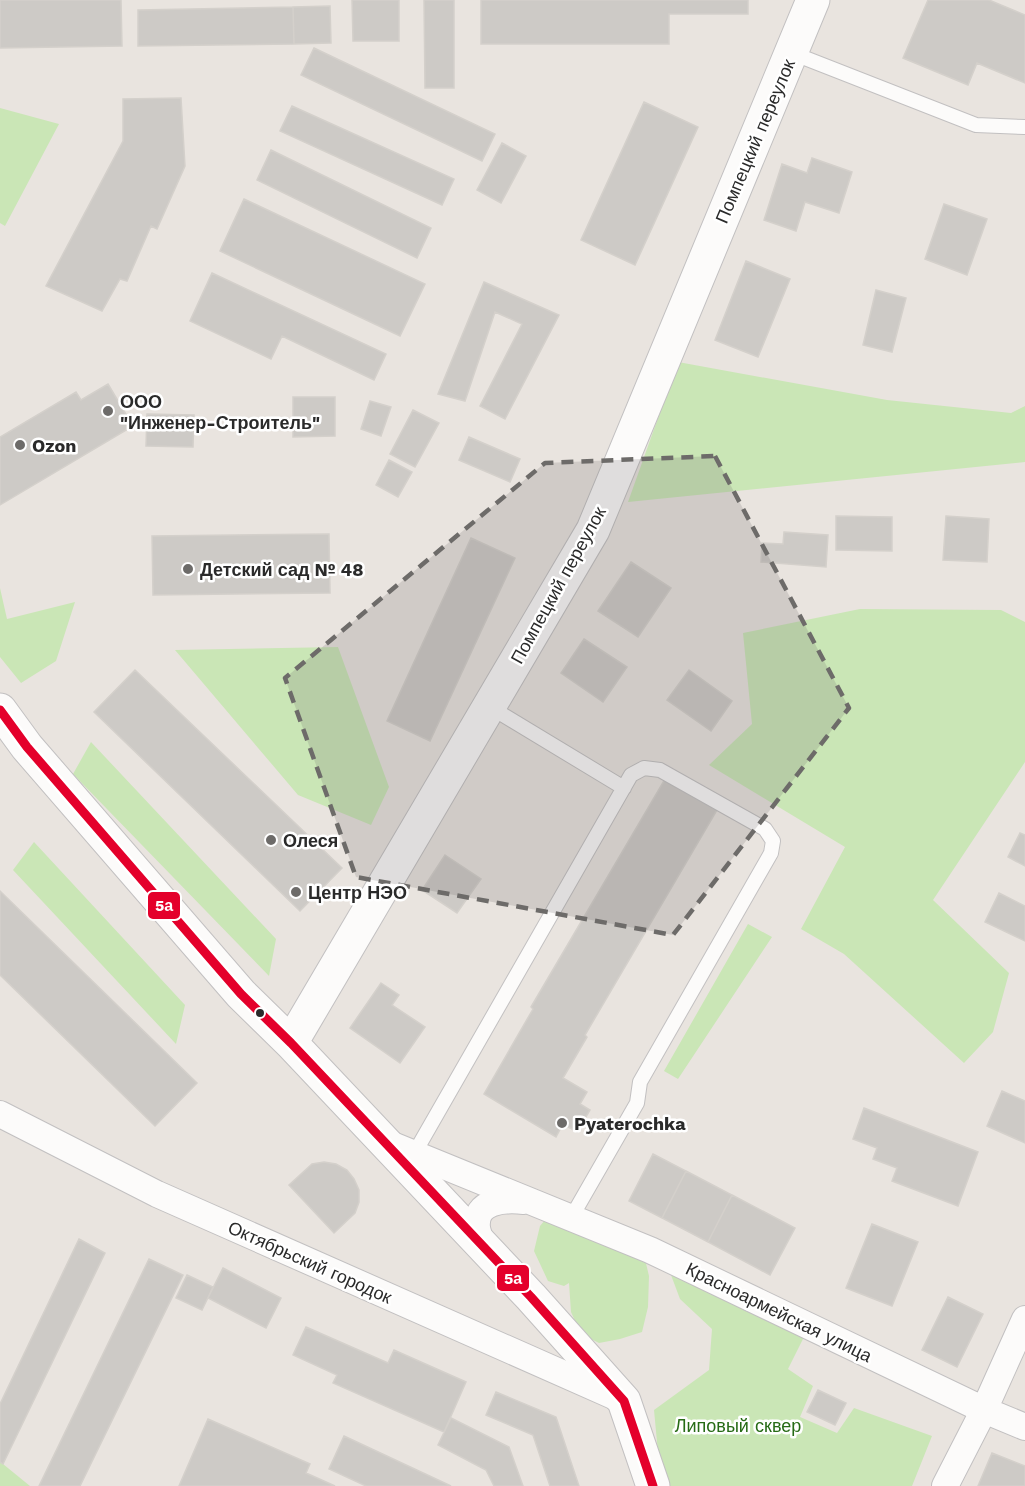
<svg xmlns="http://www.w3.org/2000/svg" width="1025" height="1486" viewBox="0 0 1025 1486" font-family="'Work Sans',sans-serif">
<rect width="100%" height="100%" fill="#e9e4df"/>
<!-- green -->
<path fill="#cae6b6" d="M0,108L59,124L5,226L0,223Z
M678,362L887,400L1011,413L1025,406V462L628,502Z
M0,588L7,619L75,602L56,661L21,683L0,657Z
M860,609L1001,610L1025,622V762L933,900L1009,973L993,1032L964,1063L844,954L801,929L845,847L709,765L752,724L743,633Z
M338,647L389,787L371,825L298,795L175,650Z
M91,742L276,939L269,976L73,774Z
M34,842L185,1005L176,1044L13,870Z
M748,924L772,937L678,1079L664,1071Z
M560,1202L639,1234L649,1276L648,1307L642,1332L620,1339L599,1343L581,1334L571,1312L569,1283L564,1286L548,1281L534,1251L540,1226Z
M671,1275L806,1333L788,1369L813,1386L800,1417L837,1433L854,1408L932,1436L912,1486H670L659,1463L654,1410L709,1370L712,1329L680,1299Z
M0,1462L3,1464L30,1486H0Z"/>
<!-- building -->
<path fill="#cdcac6" stroke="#d4d0cb" stroke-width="1.5" d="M0,0H121L122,46L0,48Z
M352,0H399V41H353Z
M424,0H454V88H425Z
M481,0H748V14H669V44H481Z
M928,0H989L1025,15V83L977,63L968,85L903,58Z
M330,6L331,43L294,44L293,7Z
M293,7L294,44L138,46V10Z
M314,48L495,134L482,161L301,75Z
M181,98L185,166L157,229L151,226L127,281L120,279L102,311L46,286L123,141V99Z
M644,102L698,127L635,265L581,240Z
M292,106L454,179L442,205L280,131Z
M502,143L526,156L501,203L477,190Z
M271,150L431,228L417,258L257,180Z
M812,158L852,172L839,213L805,202L796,231L764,220L782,164L807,173Z
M244,199L425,284L400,336L220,251Z
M944,204L987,219L967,275L925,259Z
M746,261L790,279L758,357L715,340Z
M212,273L386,354L374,380L282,336L271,359L190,321Z
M484,282L559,315L505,419L480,406L522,324L495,312L465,401L438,394Z
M876,290L906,298L892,352L863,345Z
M108,384L133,426L0,505V437L76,392L81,400Z
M293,397H335V436L293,437Z
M370,401L391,407L381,436L361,429Z
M413,410L439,423L415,467L390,454Z
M147,414L194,415L193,447L146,446Z
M469,437L520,459L510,482L459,460Z
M389,460L412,472L398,497L376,485Z
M836,516L892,517V551L836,550Z
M946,516L989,519L987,562L943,560Z
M784,532L828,535L826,567L761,562L762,543L783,544Z
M329,534L330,593L153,595L152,536Z
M471,538L515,558L430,741L387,721Z
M631,562L671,588L638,637L598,611Z
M584,639L627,667L603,702L561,673Z
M135,670L342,868L300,911L94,712Z
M689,670L732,701L711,731L667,700Z
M665,779L717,810L585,1035L587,1037L563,1078L587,1092L580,1104L590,1110L577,1132L563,1124L556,1137L484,1094L533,1009L531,1007Z
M1020,833L1025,835V866L1008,857Z
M445,855L481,879L457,913L422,890Z
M0,891L197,1083L155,1126L0,975Z
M999,893L1025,906V941L985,922Z
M381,983L399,995L392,1005L425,1027L400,1063L350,1028Z
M1002,1091L1025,1101V1143L987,1126Z
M864,1108L978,1152L958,1206L892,1181L897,1168L873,1159L877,1148L853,1139Z
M653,1154L686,1171L662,1218L629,1201Z
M324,1162L336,1164L347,1170L354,1179L359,1190V1202L355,1213L334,1233L289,1185L312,1164Z
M686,1171L732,1195L708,1242L662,1218Z
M732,1195L795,1228L770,1275L708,1242Z
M872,1224L918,1242L892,1306L846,1288Z
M79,1239L105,1253L3,1464L0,1462V1404Z
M149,1259L183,1275L80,1486H39Z
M223,1268L281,1298L266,1328L208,1298Z
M187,1275L213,1287L202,1310L176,1298Z
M948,1297L983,1314L957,1367L922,1350Z
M306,1327L388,1363L394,1350L466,1382L444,1432L333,1383L337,1375L293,1355Z
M818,1390L846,1403L835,1425L807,1412Z
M496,1392L556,1417L579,1486H550L533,1435L486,1415Z
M451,1418L509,1447L523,1486H494L486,1470L438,1445Z
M208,1419L310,1464L306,1473L335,1486H179Z
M344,1436L451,1486H366L329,1469Z
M992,1453L1025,1466V1486H978Z"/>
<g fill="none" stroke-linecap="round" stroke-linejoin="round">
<!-- lane casing -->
<g stroke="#c2c0c1" stroke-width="16">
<path id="lane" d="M792,53L976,125L1025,127
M490,707L624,788
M414,1154L631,775L644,768L660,770L765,829L773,841L771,853L640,1082L637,1103L571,1218"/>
</g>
<!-- street casing -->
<g stroke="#c2c0c1" stroke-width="28">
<path id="street" d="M0,1114L157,1194L618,1398
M390,1144L650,1250L984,1410L1025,1427
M483,1247C481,1241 478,1234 477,1228C474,1200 505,1199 524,1201
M945,1486L984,1410L1025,1319"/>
</g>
<!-- secondary casing -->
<g stroke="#c2c0c1" stroke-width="35">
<path id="secondary" d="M0,710L27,747L241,994L291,1043L531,1297L624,1401L653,1486
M291,1043L593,530L813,0"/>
</g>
<!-- lane -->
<use href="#lane" stroke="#fcfbfa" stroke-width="14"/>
<!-- street -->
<use href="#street" stroke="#fcfbfa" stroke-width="26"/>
<!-- secondary -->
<use href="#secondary" stroke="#fcfbfa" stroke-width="33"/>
<!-- bus-1 casing -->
<g stroke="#fff" stroke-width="14">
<path id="bus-1" d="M0,710L27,747L241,994L291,1043L531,1297L624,1401L653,1486"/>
</g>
<!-- bus-1 -->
<use href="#bus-1" stroke="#e4002b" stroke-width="9"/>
</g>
<!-- marked area -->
<path fill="#6d6b69" fill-opacity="0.2" stroke="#6d6b69" stroke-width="4.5" stroke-dasharray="12 8" stroke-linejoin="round" d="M715,456L849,708L673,935L356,877L285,678L545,463Z"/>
<!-- markers -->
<g fill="#6d6b69" stroke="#fff" stroke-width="2">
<circle cx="108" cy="411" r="6"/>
<circle cx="20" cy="445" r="6"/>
<circle cx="188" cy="569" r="6"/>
<circle cx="271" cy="840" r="6"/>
<circle cx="296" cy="892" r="6"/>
<circle cx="562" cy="1123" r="6"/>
</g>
<circle fill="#2a2a2a" stroke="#fff" stroke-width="2" cx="260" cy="1013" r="5"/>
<g text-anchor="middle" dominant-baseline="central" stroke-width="5" stroke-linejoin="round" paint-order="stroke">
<!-- street labels -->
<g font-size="18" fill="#2a2a2a" stroke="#fff">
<text transform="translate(755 141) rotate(-67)">Помпецкий переулок</text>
<text transform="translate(558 585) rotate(-61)">Помпецкий переулок</text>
<text transform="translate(310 1262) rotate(24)">Октябрьский городок</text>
<text transform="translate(779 1312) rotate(26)">Красноармейская улица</text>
</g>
<!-- poi labels -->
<g font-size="18" font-weight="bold" fill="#2a2a2a" stroke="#fff" text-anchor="start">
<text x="120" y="401">ООО<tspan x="120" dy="21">"Инженер-Строитель"</tspan></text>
<text x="32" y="445">Ozon</text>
<text x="200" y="569">Детский сад № 48</text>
<text x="283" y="840">Олеся</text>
<text x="308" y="892">Центр НЭО</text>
<text x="574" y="1123">Pyaterochka</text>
</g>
<!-- park labels -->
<g font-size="18" fill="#276b16" stroke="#fff">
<text x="738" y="1425">Липовый сквер</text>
</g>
</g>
<g stroke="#fff" stroke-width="2">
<rect x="147" y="891" width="34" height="29" rx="6" fill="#e4002b"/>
<rect x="496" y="1264" width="34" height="28" rx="6" fill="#e4002b"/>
</g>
<g font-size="16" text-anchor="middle" font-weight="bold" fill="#fff">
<text x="164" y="911">5а</text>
<text x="513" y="1284">5а</text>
</g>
</svg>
